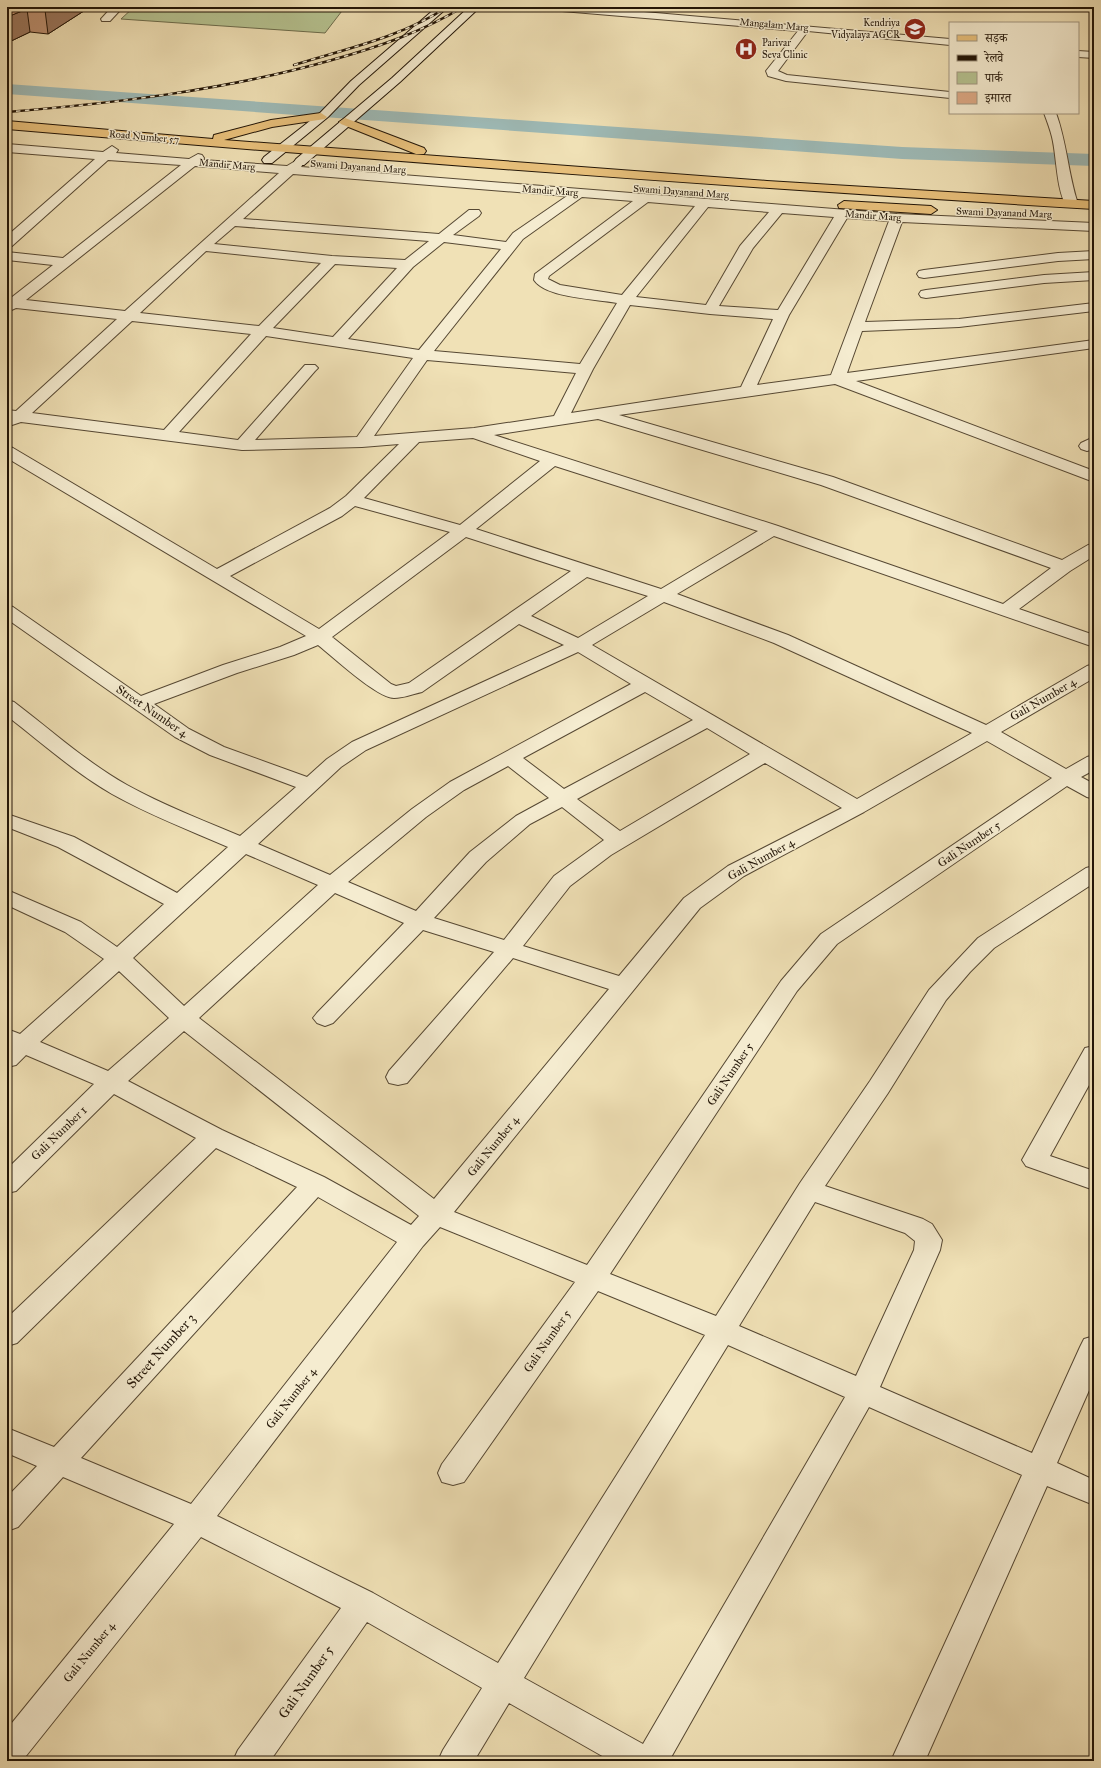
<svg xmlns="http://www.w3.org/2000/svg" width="1101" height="1768" viewBox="0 0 1101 1768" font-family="'IM FELL Great Primer','Noto Serif Devanagari',serif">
<rect width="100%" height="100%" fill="#f0e1b6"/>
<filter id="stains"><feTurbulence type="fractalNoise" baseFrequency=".005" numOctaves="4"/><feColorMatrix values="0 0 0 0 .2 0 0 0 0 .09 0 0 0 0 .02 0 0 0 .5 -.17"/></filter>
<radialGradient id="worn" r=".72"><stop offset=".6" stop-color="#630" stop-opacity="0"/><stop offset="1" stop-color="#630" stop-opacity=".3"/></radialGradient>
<!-- green -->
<path fill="#b6c391" stroke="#6c6c4c" d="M134,7H345L325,33L121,19Z"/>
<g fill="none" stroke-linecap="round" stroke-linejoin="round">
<!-- canal -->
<path fill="#9ebbb8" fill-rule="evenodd" d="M7,84L902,147L1094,154V166L902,159L7,94Z"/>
<!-- minor casing -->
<g stroke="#564833" stroke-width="2">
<path id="minor" d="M112,7H123L110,21H102L101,19Z
M545,7H587L950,39V45L808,31L778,71L787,75L950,92V98L786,81L768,76L766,71L798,31L550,10Z
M1078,51L1094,52V58L1078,57Z
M1044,113H1056C1067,143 1068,174 1078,204L1077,207H1067C1056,190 1057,157 1052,137C1050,129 1047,121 1044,113Z
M7,144L103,152L112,146L118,150L116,153L189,159L198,154L202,155L204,158L203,160L287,166L297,160L303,164L301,167L897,214L1094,223V231L902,222L865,322L959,319L1094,303V311L959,327L862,331L847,373L1094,340V348L856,381L1094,471V482L835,384L619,415L833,477L1062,560L1088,545L1094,544V556L1070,571L1019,609L1094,635V647L774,536L677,594L788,635L986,725L1087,666L1094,664V678L1001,732L1066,769L1087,757L1094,755V770L1081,777L1094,784V799L1087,797L1067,786L837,944L797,991L610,1274L716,1316L800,1183L870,1081L929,990L978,938L1086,868L1094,866V883L994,948L970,972L946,1000L888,1093L825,1186L923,1219L932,1224L942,1240L940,1250L880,1387L1032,1453L1080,1347L1084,1339L1094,1336V1379L1057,1463L1094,1480V1505L1047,1486L925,1761H891L1022,1475L869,1407L669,1761H611L509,1703L474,1761H438L443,1750L482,1688L367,1622L270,1761H233L238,1750L341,1608L201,1537L22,1761H7V1729L174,1524L63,1477L18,1527L7,1531V1497L37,1466L7,1453V1428L54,1447L297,1187L216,1148L17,1343L7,1346V1318L196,1138L114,1094L16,1191L7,1193V1169L94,1084L26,1055L16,1065L7,1067V1029L20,1034L104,959L65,932L7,905V890L81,922L117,947L164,904L58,847L7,827V814L74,837L177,893L228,847C189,830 149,815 112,794C74,772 41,742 7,716V700L14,702C51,730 86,762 127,785C163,805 202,820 240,836L296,787L210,755L175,737L7,619V605L13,607L141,696L223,665L280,647L306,636L7,458V446L13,448L217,569L330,508L346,496L399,444L362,447L242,450L21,422L12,425L7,423V410L16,411L117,319L16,308L7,312V301L53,265L7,260V252L63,258L181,165L108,160L12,246L7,247V236L95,159L7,152ZM195,166L279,173L125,311L26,300ZM293,174L567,196L513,233L506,242L453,235L479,216L481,213L479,210H469L439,234L243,219ZM582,197L633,201L535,274L534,280C546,298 596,299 617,303L580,364L434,351L523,239ZM648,202L695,206L622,295L560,285L548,279L549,276ZM708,207L769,212L740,246L706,305L636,297ZM782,213L834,217L778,310L719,306L753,248ZM847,218L889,221L831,375L757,385L789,315ZM235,226L429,241L405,260L332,256L214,244ZM444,242L501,249L419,350L348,339L413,267ZM206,251L321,263L259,326L140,313ZM335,264L397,268L333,337L273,328ZM630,305L710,314L773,319L741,387L571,413L593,369ZM132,321L251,334L164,430L32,413ZM266,336L413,358L357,437L255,440L315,371L318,368L315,365H305L238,440L179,432ZM427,360L576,373L554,416L474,428L374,436ZM598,419L821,485L1051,568L1003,604L778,526L494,435ZM473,438L540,461L460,525L364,498L419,442ZM555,466L758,531L661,589L476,529ZM355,506L450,532L319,629L230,576L342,516ZM466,537L571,571L409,683L396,686L391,684L332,637ZM587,577L648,596L578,638L531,616ZM664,602L774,643L972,733L857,799L592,645ZM519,624L564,645L352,742L327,759L307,777L224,747L189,729L154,704L237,673L294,655L318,645C333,657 377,698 394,698C403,698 413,694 422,692ZM578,652L631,684L450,782L412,809L330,875L258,844L341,767L366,750ZM645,692L693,720L564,789L523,758ZM707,728L750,754L620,831L577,799ZM987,741L1052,778L821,934L781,981L587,1265L454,1212L700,908L744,876L864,812ZM765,763L842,808L728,866L684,898L619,976L523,946L570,886L611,855ZM508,766L549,798L516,816L470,852L416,911L348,882L426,817L464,790ZM562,807L604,840L554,876L504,940L434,918L486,862L530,824ZM246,854L318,885L184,1006L133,958ZM335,893L404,923L317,1013L313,1018L317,1023L325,1026L333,1023L423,930L494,952L389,1071L386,1077L389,1083L398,1085L407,1083L513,958L609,989L434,1199L199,1018ZM119,971L169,1018L108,1071L40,1042ZM184,1031L419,1216L411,1225L324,1177L222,1130L128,1081ZM318,1197L397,1242L191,1504L81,1458ZM815,1202L905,1233L915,1241L914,1250L856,1376L739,1326ZM440,1227L575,1282L442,1464L438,1473L442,1482L453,1485L464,1482L598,1291L705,1335L498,1663L373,1593L217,1516L423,1246ZM728,1345L845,1397L643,1744L524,1678Z
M1094,251V259L1058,261L924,278L919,277L917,274L919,271L924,270L1058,253Z
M1094,272V280L1044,283L926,298L921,297L919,294L921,291L926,290L1044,275Z
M1094,437V449L1087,451L1081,449L1079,446L1081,443Z
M1094,1046V1076L1050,1156L1094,1171V1190L1026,1166L1022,1160L1085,1048Z"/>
</g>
<!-- secondary casing -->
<g stroke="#221507" stroke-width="2">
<path id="secondary" d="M437,7H448L359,85L328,117L272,163H264L262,160L264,157L320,113L351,81Z
M469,7H480L400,82L304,165H296L294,162L296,159L392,78Z"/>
</g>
<!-- primary casing -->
<g stroke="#221507" stroke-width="2">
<path id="primary" d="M321,113L327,117L325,119L272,127L224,140L767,181L1094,201V209C731,187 369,160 7,129V121L213,139L214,135L271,120Z
M345,118L424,148L426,151L424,154H416L341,124L339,122Z
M844,201L931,206L937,210L931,214L839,208L838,205Z"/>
</g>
<!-- minor -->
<use href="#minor" fill="#f5ecd0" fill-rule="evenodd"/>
<!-- secondary -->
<use href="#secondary" fill="#f5ecd0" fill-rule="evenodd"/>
<!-- primary -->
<use href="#primary" fill="#e8c07b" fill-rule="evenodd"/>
<!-- rail casing -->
<g stroke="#221507" stroke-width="2.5">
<path id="rail" d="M294,65C345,49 402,37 447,7
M7,112C117,103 226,90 332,60C378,47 422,32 463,7"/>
</g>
<!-- rail -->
<use href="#rail" stroke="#f5ecd0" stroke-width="1.5" stroke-dasharray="4.5" stroke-linecap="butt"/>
</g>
<!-- wall -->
<path fill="#bd9172" stroke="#221507" d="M7,7H90L48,34L30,32L7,43Z"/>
<!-- shaded-wall -->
<path fill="#9a765d" stroke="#221507" d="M50,7H90L48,34L45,10Z
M27,9L30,32L7,43V17Z"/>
<!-- building -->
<path fill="#dca985" stroke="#221507" d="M7,7H50L45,10L27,9L7,17Z"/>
<!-- icons -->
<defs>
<g id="school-disc" transform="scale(1.15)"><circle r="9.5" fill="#8f2418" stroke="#f5ecd0"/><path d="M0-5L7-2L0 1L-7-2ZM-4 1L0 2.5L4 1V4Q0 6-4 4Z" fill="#fff"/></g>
<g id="hospital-disc" transform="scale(1.15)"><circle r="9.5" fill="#8f2418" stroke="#f5ecd0"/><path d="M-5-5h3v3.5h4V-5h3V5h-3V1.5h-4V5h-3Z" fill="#fff"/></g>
</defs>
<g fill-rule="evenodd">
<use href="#school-disc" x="915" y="29"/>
<use href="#hospital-disc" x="746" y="49"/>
</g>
<g text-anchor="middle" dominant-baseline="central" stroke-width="3" stroke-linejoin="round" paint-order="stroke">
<!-- far-poi labels -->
<g font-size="10" fill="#221507" stroke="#f5ecd0" text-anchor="end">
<text x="900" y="23">Kendriya<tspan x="900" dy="12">Vidyalaya AGCR</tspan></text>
<text x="762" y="43" text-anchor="start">Parivar<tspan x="762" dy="12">Seva Clinic</tspan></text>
</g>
<!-- far-street labels -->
<g font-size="10" fill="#221507" stroke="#f5ecd0">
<text transform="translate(774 25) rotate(5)">Mangalam Marg</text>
<text transform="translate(144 137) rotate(5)">Road Number 57</text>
<text transform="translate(227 165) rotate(5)">Mandir Marg</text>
<text transform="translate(358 167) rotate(4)">Swami Dayanand Marg</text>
<text transform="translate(550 191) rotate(4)">Mandir Marg</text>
<text transform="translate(681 192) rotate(4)">Swami Dayanand Marg</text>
<text transform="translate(1004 213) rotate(2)">Swami Dayanand Marg</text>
<text transform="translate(873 216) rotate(4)">Mandir Marg</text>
</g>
<!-- street labels -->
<g font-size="12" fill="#221507" stroke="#f5ecd0">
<text transform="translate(1043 699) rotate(-30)">Gali Number 4</text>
<text transform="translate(152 711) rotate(34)">Street Number 4</text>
<text transform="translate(969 844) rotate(-34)">Gali Number 5</text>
<text transform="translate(761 859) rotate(-29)">Gali Number 4</text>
<text transform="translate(730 1074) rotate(-56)">Gali Number 5</text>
<text transform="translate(59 1133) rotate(-44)">Gali Number 1</text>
<text transform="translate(493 1146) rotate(-51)">Gali Number 4</text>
<text transform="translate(547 1341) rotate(-55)">Gali Number 5</text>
<text transform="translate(291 1398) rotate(-52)">Gali Number 4</text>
<text transform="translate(89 1652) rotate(-51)">Gali Number 4</text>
</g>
<!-- near-street labels -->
<g font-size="14" fill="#221507" stroke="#f5ecd0">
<text transform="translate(161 1351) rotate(-48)">Street Number 3</text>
<text transform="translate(306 1682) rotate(-55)">Gali Number 5</text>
</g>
</g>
<!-- margin -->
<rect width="1101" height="1768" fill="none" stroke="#f0e1b6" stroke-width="24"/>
<rect x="8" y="8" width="1085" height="1752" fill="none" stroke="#221507" stroke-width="2"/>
<rect x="12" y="12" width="1077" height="1744" fill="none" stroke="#221507"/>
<!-- legend -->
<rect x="949" y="22" width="130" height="92" fill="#f5ecd0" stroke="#a19680"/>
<rect x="957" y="35" width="20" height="6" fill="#e8c07b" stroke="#a19680"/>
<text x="985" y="42" font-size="12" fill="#221507">सड़क</text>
<rect x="957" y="55" width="20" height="6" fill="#221507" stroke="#a19680"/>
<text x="985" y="62" font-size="12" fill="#221507">रेलवे</text>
<rect x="957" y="72" width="20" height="12" fill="#b6c391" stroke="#a19680"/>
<text x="985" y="82" font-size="12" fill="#221507">पार्क</text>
<rect x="957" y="92" width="20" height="12" fill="#dca985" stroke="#a19680"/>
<text x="985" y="102" font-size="12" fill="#221507">इमारत</text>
<rect width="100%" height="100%" filter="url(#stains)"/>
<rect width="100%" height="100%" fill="url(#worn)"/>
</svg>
